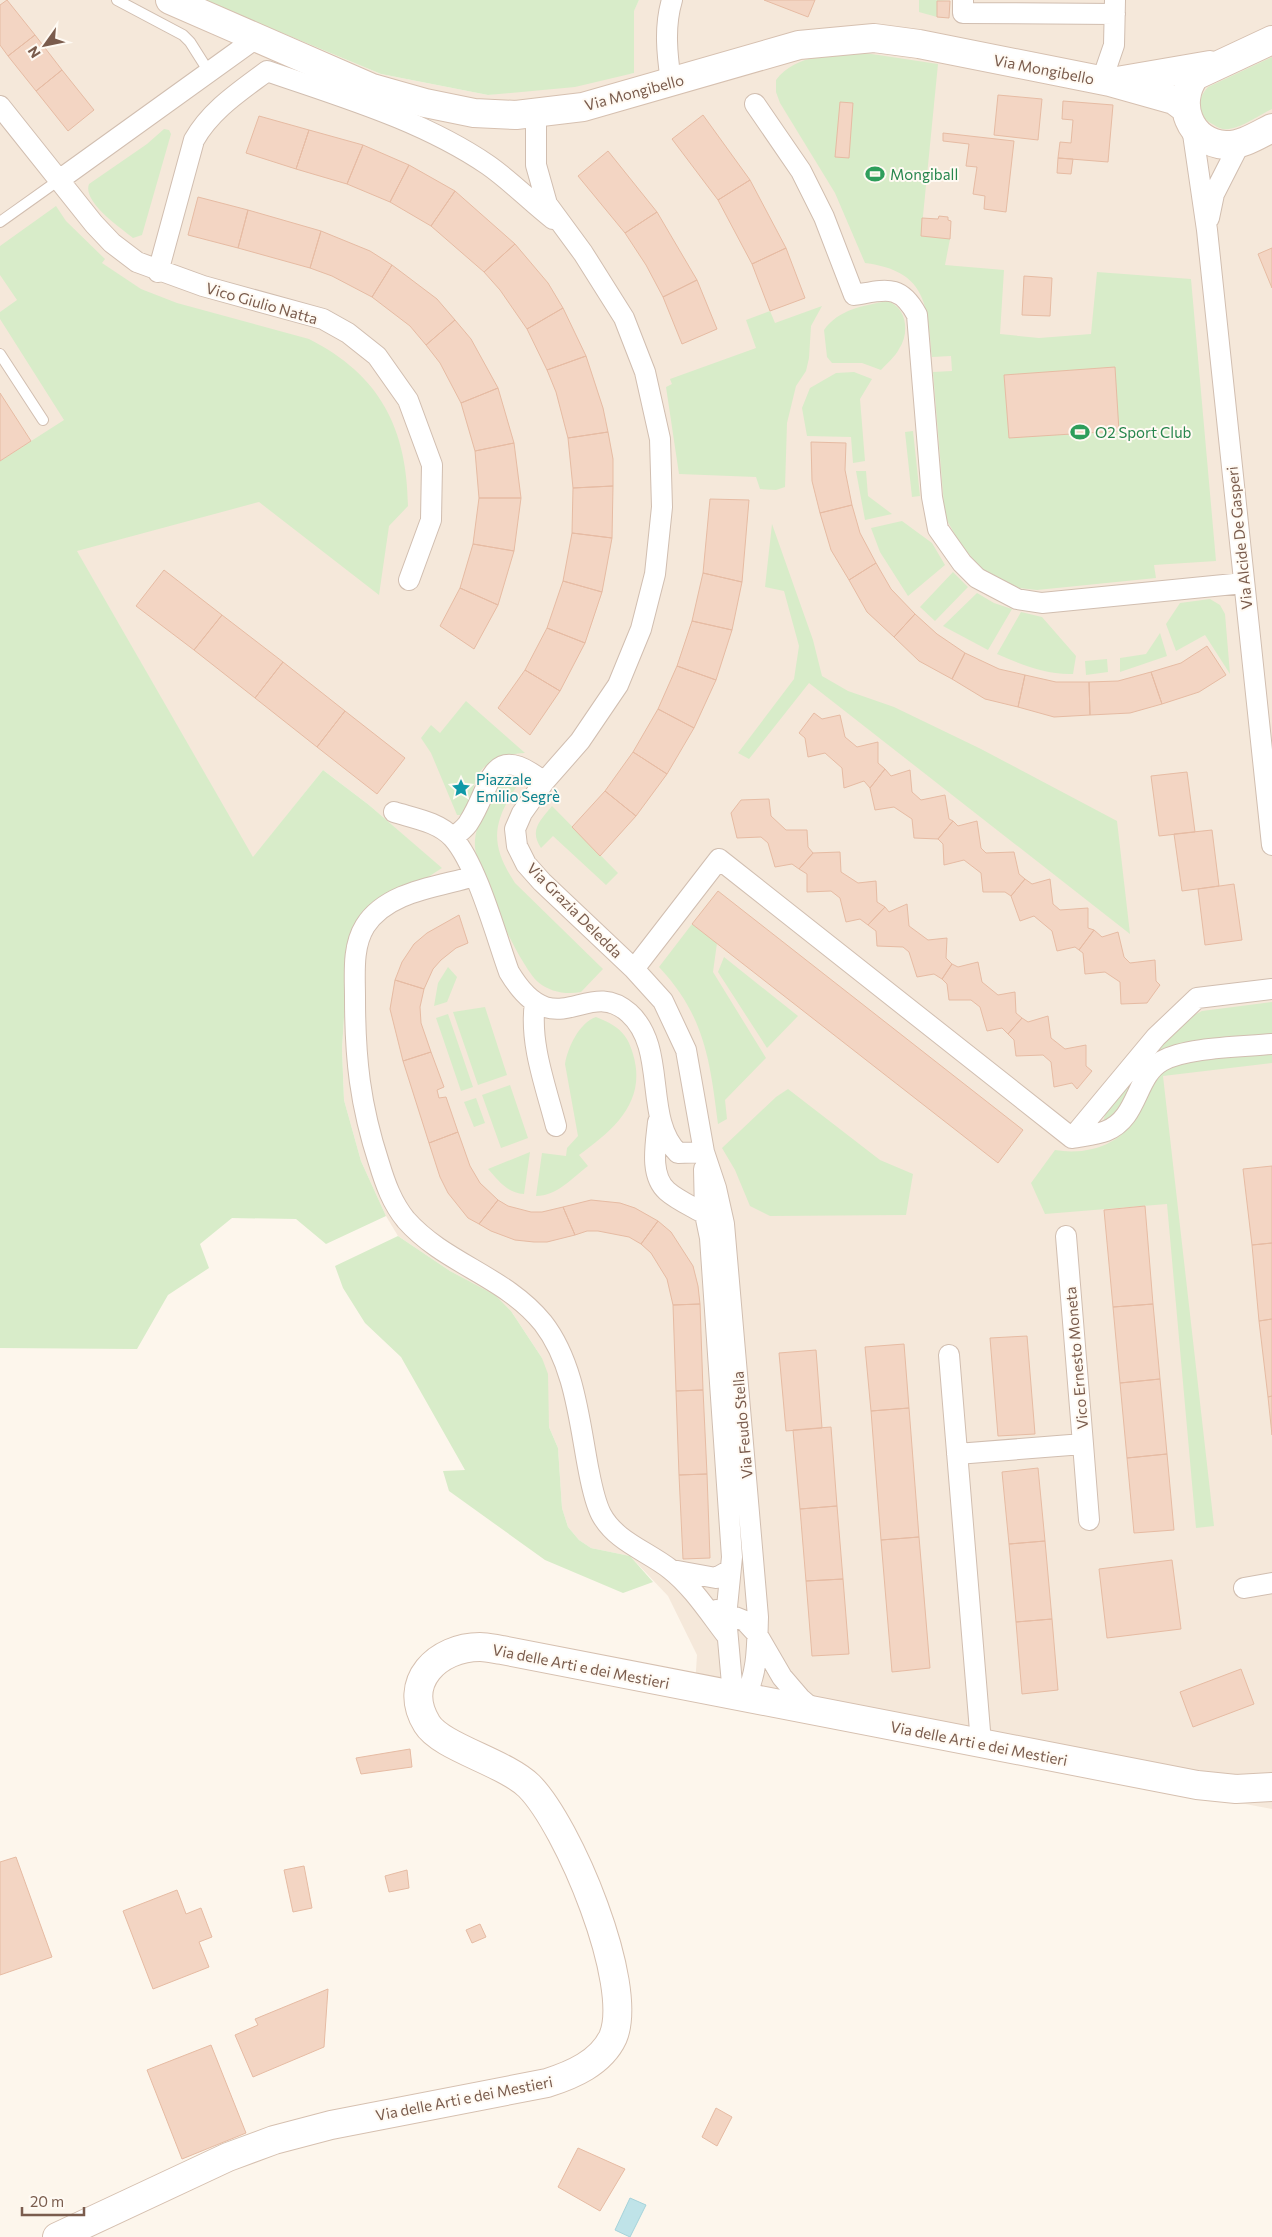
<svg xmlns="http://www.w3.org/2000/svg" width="1272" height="2237" viewBox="0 0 1272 2237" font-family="Commissioner,sans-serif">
<rect width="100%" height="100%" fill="#fdf6ec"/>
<!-- residential -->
<path fill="#f5e8da" d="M0,0H203L381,74L488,95L634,73V10L639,0H1272V1809L694,1701L697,1655L668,1596L630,1556L591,1548L579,1540L568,1527L562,1508L558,1448L549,1427L542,1358L511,1311L495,1296L450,1271L398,1236L386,1216L361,1161L344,1100L342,1049L349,939L359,922L441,868L369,805L323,770L253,858L18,449L0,461Z"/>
<!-- green -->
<path fill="#d8ecc9" d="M203,0H639L634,11V73L575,87L488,95L381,74Z
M919,0H950L937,1V17L919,12Z
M865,53L938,64L921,236L950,239L945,265L1004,270L1000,334L1039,338L1091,334L1097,272L1191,279L1216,561L1154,565L1156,578L1037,590L1019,588L982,569L961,545L945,517L933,372L952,371L951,356L932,357C927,305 927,271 865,263L835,193L780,103L776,92V80C796,53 835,55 865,53Z
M1272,57V109C1259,115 1243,127 1229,129C1223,130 1218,128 1214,125C1196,116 1196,100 1208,87Z
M164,129L169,130L171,134L142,235L133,238C121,228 82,202 89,184L147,144Z
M56,206L66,221L105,259L102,263L141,289L177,303L309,339C380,375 407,428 408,506L389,526L379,595L259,502L77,551L253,857L323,770L369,805L442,868L359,922L349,939L342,1049L344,1100L361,1161L386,1216L326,1244L296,1219L232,1218L200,1244L209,1268L168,1295L137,1349L0,1348V461L64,420L0,319V312L17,300L0,275V246Z
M887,301C907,307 910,333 899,349C895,357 887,363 881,370L862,363H832L827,357L824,330C839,309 863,306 887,301Z
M822,306L811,326L809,358L806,371L796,386L787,423L785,487L776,490L760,489L756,477L679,474L666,387L672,384L670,379L756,348L746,320L770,311L775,323Z
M854,372L872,379L860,399L865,461L853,463L851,437L807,436L802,408L810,388L836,373Z
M913,431L920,496L912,497L905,432Z
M856,471H866L868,496L892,514L865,520Z
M902,521L932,543L945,565L908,596L880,552L871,528Z
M772,524L813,640L822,676L848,691L894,707L981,749L1117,821L1130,934L809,683L749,759L738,753L794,679L799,646L784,591L765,587Z
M953,572L968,587L935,621L920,607Z
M977,593L994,603L1012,609L988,650L943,626Z
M1210,599L1220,605L1225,614L1230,674L1205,635L1176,651L1166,624L1180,603Z
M1021,612L1042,617L1076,656L1073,674C1046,675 1022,665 997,654Z
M1160,633L1167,656L1120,672V658L1146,654Z
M1107,659L1108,672L1086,675L1085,661Z
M466,701L525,753C505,754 482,760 475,782C472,794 470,805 462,815H457L431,753L421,738L431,725L440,733Z
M507,775L514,776L521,780C494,819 487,841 515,883L603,969L581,992C566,995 550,992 538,982C519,965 477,873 475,847C473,826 492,789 507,775Z
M552,806L618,873L606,885L553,836L541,848C529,830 540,821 552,806Z
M692,924L717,943L713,972L766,1058L725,1100L727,1119L718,1124C710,1061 705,1016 659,967Z
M724,957L798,1016L767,1048L718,972Z
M448,967L457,977L447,1002L434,1006L438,983Z
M1272,1002V1034L1174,1050L1114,1117L1103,1123L1108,1102L1188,1018L1202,1011Z
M485,1007L507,1075L478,1085L453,1012Z
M448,1014L473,1087L461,1091L436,1018Z
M596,1017C616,1025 627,1032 633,1054C647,1101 615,1129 579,1155L588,1166C572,1178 557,1196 536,1196L542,1153L566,1156L567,1148L578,1136L565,1064C568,1047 579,1023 596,1017Z
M1272,1050V1063L1163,1076L1214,1526L1196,1528L1167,1204L1045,1214L1031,1183L1055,1150C1088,1156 1125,1144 1139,1111C1147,1093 1149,1075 1169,1065C1176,1061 1188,1062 1196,1061C1221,1057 1247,1054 1272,1050Z
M510,1085L528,1138L501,1148L482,1095Z
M788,1089L880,1160L913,1174L906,1215L770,1216L750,1206L735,1170L722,1148L776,1097Z
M476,1098L485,1123L474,1127L464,1102Z
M530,1152L524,1194C507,1193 499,1181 488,1169Z
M398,1236L450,1271L495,1295L511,1311L542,1358L548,1374L549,1427L558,1448L562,1508L568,1527L579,1540L591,1548L630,1556L653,1582L623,1593L545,1560L449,1491L443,1471L465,1470L401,1357L365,1323L343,1288L335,1266Z"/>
<!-- water -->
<path fill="#bfe3e8" stroke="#a5d3da" d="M630,2198L646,2205L630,2237L615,2230Z"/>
<!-- building -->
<path fill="#f3d5c3" stroke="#e6bba3" d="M7,0L35,35L8,56L0,45V5Z
M764,0H815L808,17Z
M937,1H950L949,18L937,17Z
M35,35L62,70L36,91L8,56Z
M62,70L94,110L68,131L36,91Z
M998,95L1042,99L1038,140L994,135Z
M1063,101L1113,105L1108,162L1058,158L1060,142L1071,143L1073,120L1062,119Z
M840,102L853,103L849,158L835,157Z
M703,115L750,180L718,200L672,139Z
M259,116L309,130L296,169L246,153Z
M309,130L363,145L347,184L296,169Z
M943,133L1014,141L1006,212L984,209L985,196L973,194L977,167L966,166L969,144L943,141Z
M363,145L409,165L390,202L347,184Z
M608,151L657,212L625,233L578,176Z
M1058,158L1073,159L1071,174L1057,173Z
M409,165L455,191L431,226L390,202Z
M750,180L786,248L752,264L718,200Z
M455,191L515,244L484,272L431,226Z
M198,197L248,210L238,248L188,235Z
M248,210L321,231L310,268L238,248Z
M657,212L697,280L663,297L646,265L625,233Z
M939,216L948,217V220L951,221L950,239L921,236L922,218L938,219Z
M321,231L370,251L392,265L372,297L332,276L310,268Z
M515,244L548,283L563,308L527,329L500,290L484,272Z
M786,248L805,298L770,311L752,264Z
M1272,248V288L1258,254Z
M392,265L437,299L455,320L426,345L410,326L372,297Z
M1024,276L1052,278L1050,316L1022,315Z
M697,280L717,329L682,344L663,297Z
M563,308L586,356L547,370L527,329Z
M455,320L471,339L498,388L461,403L440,363L426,345Z
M586,356L603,408L608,432L568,438L556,392L547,370Z
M1115,367L1119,431L1009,438L1004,375Z
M498,388L514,443L475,451L461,403Z
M0,393L31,441L0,461Z
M608,432L613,459V486L573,488L568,438Z
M811,442L846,443L845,470L852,505L820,513L812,481Z
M514,443L521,498H479L475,451Z
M613,486L612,538L572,533L573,488Z
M479,498H521L514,551L473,544Z
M710,499L749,500L742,582L703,573Z
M852,505L860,533L876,563L849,580L831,550L820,513Z
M572,533L612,538L602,592L563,581Z
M473,544L514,551L498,605L460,588Z
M876,563L891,589L915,614L894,637L867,612L849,580Z
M164,570L222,615L194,650L136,606Z
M703,573L742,582L732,630L692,621Z
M563,581L602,592L585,643L547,628Z
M460,588L498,605L474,649L440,626Z
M915,614L937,634L965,653L952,679L919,661L894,637Z
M222,615L283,662L255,698L194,650Z
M692,621L732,630L716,680L677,666Z
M547,628L585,643L560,691L525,670Z
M1207,646L1226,675L1199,692L1162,704L1151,672L1181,663Z
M965,653L999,669L1025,675L1018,707L985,699L952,679Z
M283,662L345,711L317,747L255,698Z
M677,666L716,680L694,728L658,709Z
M525,670L560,691L530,735L498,708Z
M1151,672L1162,704L1130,713L1090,715L1089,682L1118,681Z
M1025,675L1056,682H1089L1090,715L1054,717L1018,707Z
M658,709L694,728L667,774L633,752Z
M345,711L405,758L377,794L317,747Z
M814,713L822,719L840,715L845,737L857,747L878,742V763L885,769L870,788L864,781L844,788L842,768L825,753L808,757L805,738L799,733Z
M633,752L667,774L636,816L605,791Z
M885,769L891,776L910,770L912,792L921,800L945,795L949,819L953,821L938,839L914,838L912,819L894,807L875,810L870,788Z
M1187,772L1195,832L1159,836L1151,776Z
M605,791L636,816L600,856L572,827Z
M769,799L771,816L786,830H807L808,847L813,853L799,869L792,864L775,867L768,843L761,837L737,838L731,813L741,800Z
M953,821L958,826L977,821L981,848L986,853L1014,852L1019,874L1025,879L1011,896L1005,892H983L981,873L964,860L944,865L943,844L938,839Z
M1212,830L1219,886L1182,891L1174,834Z
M840,852L841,872L858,883L876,881L877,902L885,907L868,925L860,919L846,922L840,898L831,891L807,892V874L799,869L813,853Z
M1025,879L1032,884L1050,879L1053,904L1060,910L1088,908V928L1094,930L1079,950L1075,947L1057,951L1052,931L1034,916L1020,921L1011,896Z
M1234,884L1242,940L1205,945L1198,889Z
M718,891L1023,1130L998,1163L692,924Z
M907,904L909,926L928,940L947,938L946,958L952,964L942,979L934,974L917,977L909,952L903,947L877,946L876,931L868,925L885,907L889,912Z
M459,915L468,943L456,948L441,960L433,969L424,989L395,980L402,962L414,944L427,933Z
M1094,930L1102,937L1118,932L1124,957L1130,963L1155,960L1156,981L1160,985L1147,1003L1121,1004L1120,982L1105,972L1085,974L1083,953L1079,950Z
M978,962L982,982L998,995L1015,992L1016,1013L1022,1018L1008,1034L1002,1028L987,1031L980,1007L971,1000H949L947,984L942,979L952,964L958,967Z
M395,980L424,989L420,1007L421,1023L431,1052L403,1061L390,1009Z
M1048,1016L1051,1038L1065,1049L1086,1045V1066L1092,1071L1077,1089L1072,1083L1054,1087L1051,1062L1043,1055L1016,1056L1014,1040L1008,1034L1022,1018L1028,1022Z
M431,1052L444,1087L437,1090L439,1098L446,1097L458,1132L429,1143L403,1061Z
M458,1132L470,1166L480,1183L498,1200L479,1224L468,1218L448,1193L440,1177L429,1143Z
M1272,1166V1243L1252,1245L1243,1169Z
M498,1200L508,1206L531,1212H542L563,1207L575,1235L547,1242H534L515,1240L491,1231L479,1224Z
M591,1200L620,1203L635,1208L658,1221L641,1244L629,1237L598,1231H587L575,1235L563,1207Z
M1145,1206L1153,1304L1113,1307L1104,1210Z
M658,1221L671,1232L693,1266L698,1286L700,1304L673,1305L667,1279L651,1253L641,1244Z
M1272,1243V1319L1259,1321L1252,1245Z
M700,1304L703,1390L676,1391L673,1305Z
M1153,1304L1160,1379L1120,1383L1113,1307Z
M1272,1319V1396L1268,1397L1259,1321Z
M1027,1336L1035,1434L998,1436L990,1338Z
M904,1344L909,1408L871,1411L865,1347Z
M816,1350L822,1428L786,1431L779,1353Z
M1160,1379L1167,1454L1127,1458L1120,1383Z
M703,1390L707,1474L679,1475L676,1391Z
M1272,1396V1435L1268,1397Z
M909,1408L919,1537L881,1540L871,1411Z
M831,1427L837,1506L800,1509L793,1430Z
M1167,1454L1174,1530L1134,1533L1127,1458Z
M1038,1468L1045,1541L1009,1544L1002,1472Z
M707,1474L710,1558L683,1559L679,1475Z
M837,1506L843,1579L806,1581L800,1509Z
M919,1537L930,1668L892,1672L881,1540Z
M1045,1541L1052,1619L1016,1622L1009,1544Z
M1172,1560L1181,1629L1107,1638L1099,1569Z
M843,1579L849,1654L812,1656L806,1581Z
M1052,1619L1058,1690L1022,1694L1016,1622Z
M1241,1669L1254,1704L1193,1727L1180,1692Z
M410,1749L412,1767L361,1774L356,1758Z
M16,1857L52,1957L0,1975V1862Z
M304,1866L312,1908L293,1912L284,1870Z
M407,1870L409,1888L389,1892L385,1876Z
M177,1890L186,1914L201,1908L212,1937L199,1942L209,1967L153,1989L123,1911Z
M480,1924L486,1937L472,1943L466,1930Z
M328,1989L324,2047L253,2077L235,2035L258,2025L255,2019Z
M211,2045L246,2133L182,2159L147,2070Z
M716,2108L732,2117L717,2146L702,2137Z
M578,2148L625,2169L600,2211L558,2187Z"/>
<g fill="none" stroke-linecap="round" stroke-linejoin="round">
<!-- lane casing -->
<g stroke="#d1beb0" stroke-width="12">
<path id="lane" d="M117,0L183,35L190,42L209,72
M0,222L59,180
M0,354L43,420"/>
</g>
<!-- street casing -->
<g stroke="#d1beb0" stroke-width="22">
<path id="street" d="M963,0V13L1115,14
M1102,80L1114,45L1115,0
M671,82C667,54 664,27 672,0
M755,104L801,171L824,217L854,295C885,290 900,283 917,315L932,497L938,529L962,563L977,578L1017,599L1042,603L1244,583
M0,106L94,224L112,243L137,262L203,286L323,319L348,333L377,356L408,400L432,465L431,520L409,580
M536,113V165L547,204L583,253L624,318L645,372L660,439L662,507L655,574L641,629L618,685L580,741L544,782L522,813L515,829L517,846L526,864L542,882L634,969L663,1001L686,1050L704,1152L716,1188L724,1224L758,1617C757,1646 758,1671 745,1698
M1192,127L1207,230L1272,845
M59,180L255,39
M1209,218L1214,194L1240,143
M158,272L194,140C211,110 239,92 267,71C342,97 422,120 488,165C511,181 531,202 553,219
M394,812C413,818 439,822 453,838C477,865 496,936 509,972C555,1049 587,975 629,1013C668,1048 643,1119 678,1153L704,1152
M453,838C458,833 466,828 469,822C493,785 489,739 544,782
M475,876C438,887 387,891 365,926C352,947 355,974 355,998C355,1058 360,1105 379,1163C385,1183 392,1203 406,1220C445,1264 505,1276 543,1323C574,1363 579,1419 588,1467C591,1482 594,1500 601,1514C615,1541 647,1551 670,1569C692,1586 710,1614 727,1636
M634,969L719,859L1072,1138C1082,1136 1096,1135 1106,1131C1139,1118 1135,1076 1162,1061C1186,1047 1243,1047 1272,1044
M535,1003C529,1043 546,1087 556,1126
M658,1122C656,1143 649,1175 667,1191C677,1200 693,1207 705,1214
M1072,1138L1156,1037L1197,998L1272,989
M704,1169L705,1214L710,1238L732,1557L726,1617L733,1695
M949,1355L981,1743
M1083,1444L1089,1520
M957,1454L1083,1444L1066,1236
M672,1570L716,1578L730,1570
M1244,1588L1272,1583
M716,1610L726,1617H735L745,1621L757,1634L782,1677L800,1698L814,1710"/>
</g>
<!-- secondary casing -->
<g stroke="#d6c0b0" stroke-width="30">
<path id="secondary" d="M170,0L372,88L425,103L474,113L516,115L583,107L799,45L874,38L919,44L1110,82L1174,100L1186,109
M1272,40L1195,76C1175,103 1189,142 1225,145C1241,146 1258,135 1272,128
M1117,81L1210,65
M57,2237L228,2157L274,2140L331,2125L547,2083C572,2075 601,2063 613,2037C635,1984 568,1825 529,1786C504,1762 441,1747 427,1724C401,1682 438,1647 480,1647C487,1647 495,1649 502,1650L1197,1785L1236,1789L1272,1787"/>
</g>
<!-- lane -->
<use href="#lane" stroke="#fff" stroke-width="10"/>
<!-- street -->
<use href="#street" stroke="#fff" stroke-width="20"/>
<!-- secondary -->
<use href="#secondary" stroke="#fff" stroke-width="28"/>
</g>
<!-- icons -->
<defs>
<g id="stadium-bare" transform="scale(1.5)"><path d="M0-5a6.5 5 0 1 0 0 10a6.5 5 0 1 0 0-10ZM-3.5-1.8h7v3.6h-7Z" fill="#2e9e5b" stroke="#fffaf3" stroke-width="2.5" paint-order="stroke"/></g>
<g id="sight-bare" transform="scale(1.5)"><path d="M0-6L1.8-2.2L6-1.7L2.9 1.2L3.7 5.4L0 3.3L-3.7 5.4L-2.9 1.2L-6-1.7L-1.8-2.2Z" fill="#0f9aa8" stroke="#fffaf3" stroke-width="2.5" paint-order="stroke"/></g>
</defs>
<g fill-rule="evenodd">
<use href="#stadium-bare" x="875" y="174"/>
<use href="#stadium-bare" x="1080" y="432"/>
<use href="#sight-bare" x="461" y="788"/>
</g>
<g text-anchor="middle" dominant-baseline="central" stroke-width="4" stroke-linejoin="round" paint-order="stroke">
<!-- street labels -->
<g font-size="15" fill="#7a5c4d" stroke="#fffaf3">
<text transform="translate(1044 69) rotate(11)">Via Mongibello</text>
<text transform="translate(634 92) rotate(-15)">Via Mongibello</text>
<text transform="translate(262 303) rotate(16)">Vico Giulio Natta</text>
<text transform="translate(1239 538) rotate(-96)">Via Alcide De Gasperi</text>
<text transform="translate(575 910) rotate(45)">Via Grazia Deledda</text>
<text transform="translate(1076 1358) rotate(-95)">Vico Ernesto Moneta</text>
<text transform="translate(742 1425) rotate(-95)">Via Feudo Stella</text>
<text transform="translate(581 1666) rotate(11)">Via delle Arti e dei Mestieri</text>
<text transform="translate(979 1743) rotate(11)">Via delle Arti e dei Mestieri</text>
<text transform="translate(464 2098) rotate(-11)">Via delle Arti e dei Mestieri</text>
</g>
<!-- leisure labels -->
<g font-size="15" fill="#27864d" stroke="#fffaf3" text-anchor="start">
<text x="890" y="174">Mongiball</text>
<text x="1095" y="432">O2 Sport Club</text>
</g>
<!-- culture labels -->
<g font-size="15" fill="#0d838f" stroke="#fffaf3" text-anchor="start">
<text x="476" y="779">Piazzale<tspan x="476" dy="17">Emilio Segrè</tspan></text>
</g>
</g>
<!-- north arrow -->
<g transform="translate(45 45) rotate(237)" stroke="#fffaf3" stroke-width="4" paint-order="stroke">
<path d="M0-4L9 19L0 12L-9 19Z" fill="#7a5c4d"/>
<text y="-8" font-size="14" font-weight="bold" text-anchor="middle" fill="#7a5c4d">N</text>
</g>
<!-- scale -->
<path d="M22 2207v8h62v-8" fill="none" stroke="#7a5c4d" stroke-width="2.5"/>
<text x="30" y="2207" font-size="15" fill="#7a5c4d" stroke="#fffaf3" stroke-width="4" paint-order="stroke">20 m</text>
</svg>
